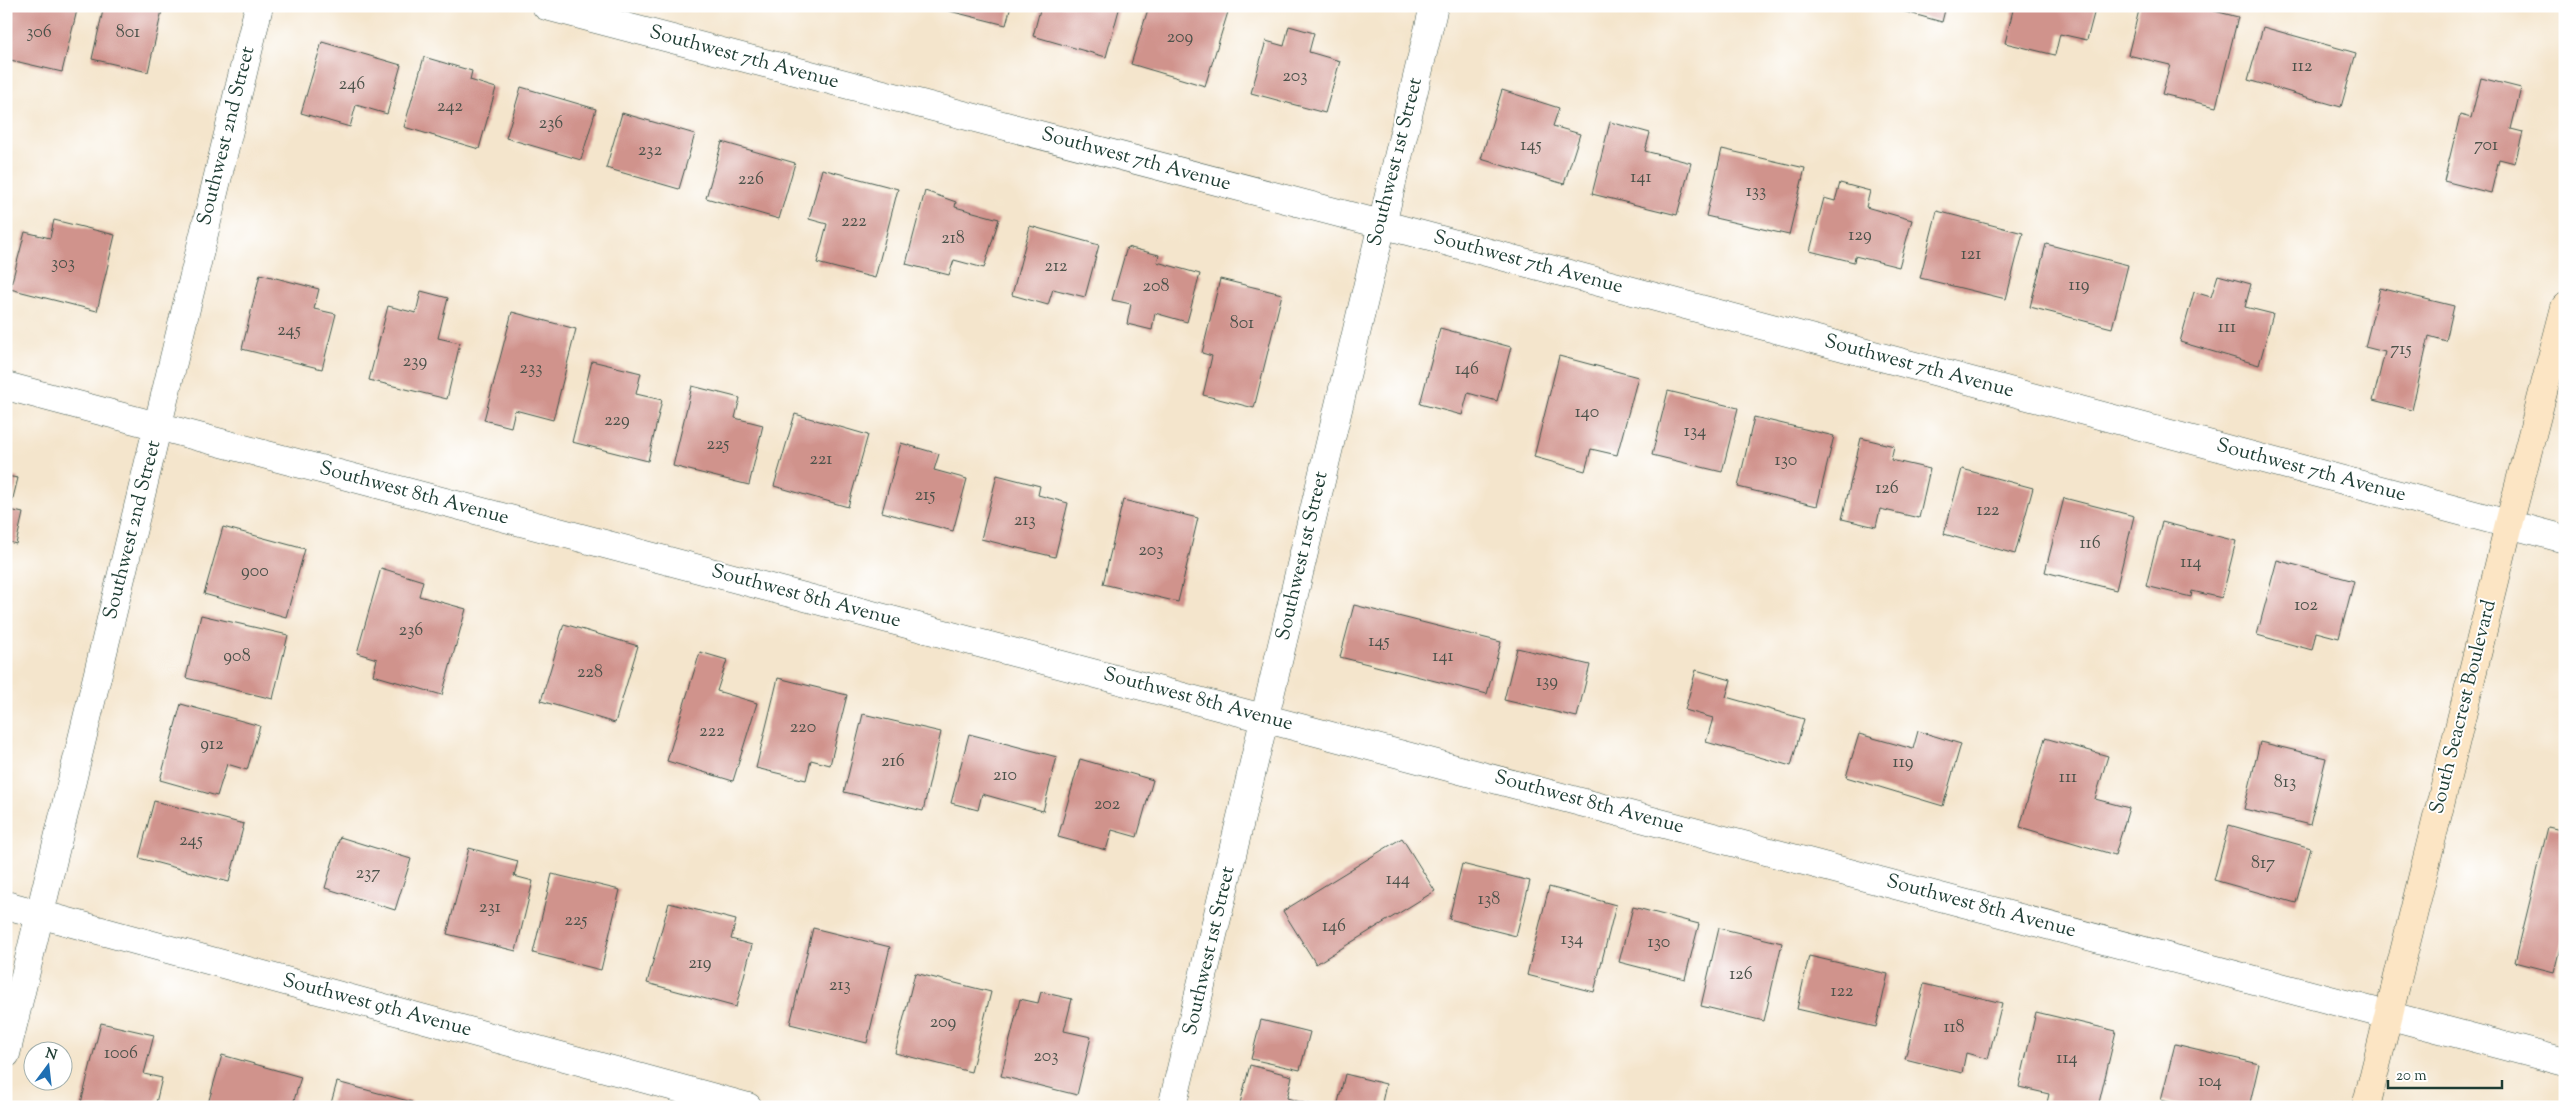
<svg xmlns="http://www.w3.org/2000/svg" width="2571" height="1113" viewBox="0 0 2571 1113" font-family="'Sorts Mill Goudy',serif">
<rect width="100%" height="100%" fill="#fff"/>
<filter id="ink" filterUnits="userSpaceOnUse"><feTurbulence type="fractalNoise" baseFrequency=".02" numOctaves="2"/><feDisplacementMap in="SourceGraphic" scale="10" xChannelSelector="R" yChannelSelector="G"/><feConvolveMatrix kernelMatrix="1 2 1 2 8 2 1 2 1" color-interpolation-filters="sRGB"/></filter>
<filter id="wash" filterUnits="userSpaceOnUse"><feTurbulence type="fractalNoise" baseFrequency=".0096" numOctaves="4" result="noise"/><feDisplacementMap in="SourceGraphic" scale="20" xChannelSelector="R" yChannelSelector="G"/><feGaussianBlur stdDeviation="1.12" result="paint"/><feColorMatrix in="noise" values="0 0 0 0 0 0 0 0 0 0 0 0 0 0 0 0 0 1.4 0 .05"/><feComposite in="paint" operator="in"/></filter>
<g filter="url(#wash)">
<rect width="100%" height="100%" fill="#f4e5cc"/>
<g id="blocks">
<!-- building -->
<path fill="#d0938c" d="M6,6H78L62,72L6,59Z
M104,6H163L148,72L92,59Z
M929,6H1011L1006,25Z
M1041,6H1120L1106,57L1033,36Z
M1149,6H1208L1228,12L1205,86L1131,64Z
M1896,6H1946L1942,22L1895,9Z
M2014,6H2096L2087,40L2060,34L2055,55L2005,43Z
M2140,6H2195L2238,17L2216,107L2162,94L2170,65L2128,55Z
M1289,26L1314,33L1309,52L1340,61L1325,113L1251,93L1266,41L1284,46Z
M2263,27L2356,53L2341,107L2248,80Z
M322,42L401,65L387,114L356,105L350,127L301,113Z
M424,57L472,71L470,80L496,88L479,149L404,127Z
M2481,78L2521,88L2511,129L2523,132L2515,163L2499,159L2491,193L2444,181L2460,115L2471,118Z
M521,87L596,109L581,160L506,138Z
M1502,90L1559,108L1553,126L1580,134L1564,184L1481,159Z
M622,113L695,134L679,189L606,168Z
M1610,122L1650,133L1645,151L1691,163L1677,215L1592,194Z
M722,142L795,163L779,219L706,198Z
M1722,149L1805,168L1789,235L1706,216Z
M822,169L898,189L875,278L817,263L827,224L809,219Z
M1840,183L1870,191L1866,207L1912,220L1899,267L1855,256L1854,262L1810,251L1824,198L1835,201Z
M925,191L956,202L955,207L999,219L984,268L954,260L949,275L906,264Z
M1937,211L2023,233L2006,299L1920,278Z
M54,220L115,235L97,311L10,289L25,232L50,238Z
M1030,226L1099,245L1085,297L1053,289L1048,305L1012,295Z
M2046,244L2128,265L2112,328L2030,307Z
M1127,247L1159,255L1157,262L1200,274L1187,322L1155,313L1152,330L1127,324L1131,304L1112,300Z
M260,274L319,289L314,309L336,314L322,369L242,349Z
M2218,275L2251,284L2245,307L2273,314L2259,365L2180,342L2194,292L2211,297Z
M1220,279L1282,294L1254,408L1203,395L1212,356L1202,353Z
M2380,288L2454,306L2446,341L2429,336L2412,410L2373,400L2385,352L2365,347Z
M421,291L448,298L438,338L460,343L447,399L369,380L388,306L416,313Z
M512,312L576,329L553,420L515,410L511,427L484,420Z
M1440,328L1511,347L1497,401L1468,393L1462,415L1420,404Z
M1559,356L1638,377L1617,455L1591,449L1585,471L1534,457Z
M592,361L641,373L636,394L662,400L648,461L572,442Z
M692,386L740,398L735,418L763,425L749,485L673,466Z
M1668,391L1738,408L1722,472L1652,455Z
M795,414L868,435L848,507L774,486Z
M1754,417L1834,436L1817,506L1738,487Z
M1861,438L1894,446L1891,460L1930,469L1919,518L1880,509L1876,527L1842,519Z
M901,443L939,454L934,470L967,479L953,531L882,512Z
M1962,469L2033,488L2015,554L1944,534Z
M997,475L1040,486L1038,495L1068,503L1055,557L981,539Z
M6,476L18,478L10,510L23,513L16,544L6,541Z
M2064,498L2134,516L2116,590L2045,572Z
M1123,500L1198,518L1178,602L1103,584Z
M2162,522L2236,541L2222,598L2192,591L2191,597L2146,586Z
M223,527L305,549L286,617L204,594Z
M2277,560L2354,581L2339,638L2316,632L2312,650L2257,635Z
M381,568L423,581L419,596L466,609L442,695L373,675L377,659L357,653Z
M1354,605L1501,642L1487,694L1340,657Z
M201,615L288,635L273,699L186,678Z
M564,624L638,646L615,723L541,701Z
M1517,648L1590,665L1577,717L1504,700Z
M700,652L727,660L717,691L757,703L733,781L667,761Z
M1696,670L1731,680L1726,697L1804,719L1791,766L1706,742L1713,718L1685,710Z
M778,678L847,695L830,765L811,760L806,780L756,768Z
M181,704L260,726L247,770L227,764L217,796L160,780Z
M863,714L941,732L923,811L844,792Z
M1918,731L1961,744L1943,806L1846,777L1859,734L1913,749Z
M969,734L1057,757L1043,811L982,794L978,810L951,803Z
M2045,738L2108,756L2095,799L2129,808L2115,855L2020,827Z
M2260,742L2326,758L2310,825L2244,809Z
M1080,759L1153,780L1137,837L1112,830L1106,850L1058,837Z
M154,801L244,824L229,882L139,858Z
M2229,825L2311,848L2296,903L2214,880Z
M2548,827L2565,831V928L2554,972L2515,962Z
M340,837L411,859L395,910L325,888Z
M1402,838L1435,891L1316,964L1283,911Z
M469,848L518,861L514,876L533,881L516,951L447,934Z
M1462,864L1530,881L1516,936L1449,919Z
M552,874L620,890L601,970L533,953Z
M1549,887L1616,905L1594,992L1527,975Z
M669,903L736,920L731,939L752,945L736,1007L647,983Z
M1633,907L1699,924L1685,979L1619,962Z
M813,928L890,947L867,1043L790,1024Z
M1719,928L1782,943L1764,1021L1701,1006Z
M1809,956L1888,974L1876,1027L1797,1009Z
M915,973L991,992L971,1072L895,1053Z
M1924,984L2002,1003L1988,1059L1966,1053L1962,1073L1905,1059Z
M1041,992L1072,999L1064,1031L1091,1037L1077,1095L1001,1076L1020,999L1038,1003Z
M2036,1012L2116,1031L2098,1107H2046L2049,1094L2019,1087Z
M1261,1020L1310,1032L1300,1070L1251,1059Z
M101,1023L154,1035L144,1074L162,1078L155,1107H80Z
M2175,1044L2259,1064L2249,1107H2188L2161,1100Z
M222,1055L301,1077L292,1107H207Z
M1250,1065L1292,1076L1287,1098L1317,1107H1239Z
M1345,1074L1386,1084L1381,1107H1337Z
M337,1082L412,1102L411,1107H330Z"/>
</g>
</g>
<g filter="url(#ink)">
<use href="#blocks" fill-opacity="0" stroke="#3f564b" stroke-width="1"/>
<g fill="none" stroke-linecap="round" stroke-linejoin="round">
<!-- street casing -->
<g stroke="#3f564b" stroke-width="29">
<path id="street" d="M546,6L1381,224L2565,539
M6,386L2565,1062
M6,905L748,1107
M6,1054L259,6
M1172,1107L1434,6"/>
</g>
<!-- secondary casing -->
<g stroke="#3f564b" stroke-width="29">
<path id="secondary" d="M2366,1107L2509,524L2565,307"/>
</g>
<!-- street -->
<use href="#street" stroke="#fff" stroke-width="28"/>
<!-- secondary -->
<use href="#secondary" stroke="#fce5c4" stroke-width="28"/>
</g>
</g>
<g text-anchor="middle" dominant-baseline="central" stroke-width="4" stroke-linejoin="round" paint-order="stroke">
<!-- number labels -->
<g font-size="18" fill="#4b524a">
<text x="39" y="33">306</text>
<text x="128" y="33">801</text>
<text x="1180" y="38">209</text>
<text x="2302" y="67">112</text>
<text x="1295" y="77">203</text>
<text x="352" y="85">246</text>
<text x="450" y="107">242</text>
<text x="551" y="124">236</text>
<text x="1531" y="146">145</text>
<text x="2486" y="146">701</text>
<text x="650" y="151">232</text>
<text x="1641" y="178">141</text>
<text x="751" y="180">226</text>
<text x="1756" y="192">133</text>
<text x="854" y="222">222</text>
<text x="1860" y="236">129</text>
<text x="953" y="239">218</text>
<text x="1971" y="255">121</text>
<text x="63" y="264">303</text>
<text x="1056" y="267">212</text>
<text x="2079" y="286">119</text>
<text x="1156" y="287">208</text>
<text x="1242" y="324">801</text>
<text x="2227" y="328">111</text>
<text x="289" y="331">245</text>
<text x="2401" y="350">715</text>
<text x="415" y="362">239</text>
<text x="531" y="369">233</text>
<text x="1467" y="370">146</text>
<text x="1587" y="413">140</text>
<text x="617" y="421">229</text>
<text x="1695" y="432">134</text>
<text x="718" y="445">225</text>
<text x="821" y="460">221</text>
<text x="1786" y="461">130</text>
<text x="1887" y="489">126</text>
<text x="925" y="496">215</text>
<text x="1988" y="511">122</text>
<text x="1025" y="521">213</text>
<text x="2090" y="544">116</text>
<text x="1151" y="551">203</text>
<text x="2191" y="563">114</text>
<text x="255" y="572">900</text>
<text x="2306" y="606">102</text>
<text x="411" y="631">236</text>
<text x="1379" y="642">145</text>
<text x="237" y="657">908</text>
<text x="1443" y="657">141</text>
<text x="590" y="673">228</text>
<text x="1547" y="682">139</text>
<text x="803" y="728">220</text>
<text x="712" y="732">222</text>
<text x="212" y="745">912</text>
<text x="893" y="762">216</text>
<text x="1903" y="763">119</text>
<text x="1005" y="776">210</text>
<text x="2068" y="778">111</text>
<text x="2285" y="783">813</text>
<text x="1107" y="805">202</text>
<text x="191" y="841">245</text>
<text x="2263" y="864">817</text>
<text x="368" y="874">237</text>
<text x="1398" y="880">144</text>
<text x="1489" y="900">138</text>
<text x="490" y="908">231</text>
<text x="576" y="921">225</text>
<text x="1334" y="927">146</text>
<text x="1572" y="940">134</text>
<text x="1659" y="943">130</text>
<text x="700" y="964">219</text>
<text x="1741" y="975">126</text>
<text x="840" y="986">213</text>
<text x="1842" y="992">122</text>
<text x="943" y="1023">209</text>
<text x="1954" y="1028">118</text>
<text x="121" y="1054">1006</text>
<text x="1046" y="1057">203</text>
<text x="2067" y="1059">114</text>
<text x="2210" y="1082">104</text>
</g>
<!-- street labels -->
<g font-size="20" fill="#1f3d34" stroke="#fff">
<text transform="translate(744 58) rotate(15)">Southwest 7th Avenue</text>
<text transform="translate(227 136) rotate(-76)">Southwest 2nd Street</text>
<text transform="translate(1136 160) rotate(15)">Southwest 7th Avenue</text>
<text transform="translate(1396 162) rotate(-76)">Southwest 1st Street</text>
<text transform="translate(1528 263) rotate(15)">Southwest 7th Avenue</text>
<text transform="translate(1919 367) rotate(15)">Southwest 7th Avenue</text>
<text transform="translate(2311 471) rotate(15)">Southwest 7th Avenue</text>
<text transform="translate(414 494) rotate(15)">Southwest 8th Avenue</text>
<text transform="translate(133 530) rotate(-76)">Southwest 2nd Street</text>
<text transform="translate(1303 556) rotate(-77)">Southwest 1st Street</text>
<text transform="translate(806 597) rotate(15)">Southwest 8th Avenue</text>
<text transform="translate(1198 700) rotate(15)">Southwest 8th Avenue</text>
<text transform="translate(2464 707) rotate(-76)">South Seacrest Boulevard</text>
<text transform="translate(1589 803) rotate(15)">Southwest 8th Avenue</text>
<text transform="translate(1981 907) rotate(15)">Southwest 8th Avenue</text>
<text transform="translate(1210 951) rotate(-77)">Southwest 1st Street</text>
<text transform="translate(377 1006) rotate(15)">Southwest 9th Avenue</text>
</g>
</g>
<!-- margin -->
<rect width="2571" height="1113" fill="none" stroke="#fff" stroke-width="25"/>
<!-- north arrow -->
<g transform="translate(48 1066) rotate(15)"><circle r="24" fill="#ffffff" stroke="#a5b1ae"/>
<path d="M0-4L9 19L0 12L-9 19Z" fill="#1f6fb2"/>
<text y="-8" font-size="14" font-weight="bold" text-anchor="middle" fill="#1f3d34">N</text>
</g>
<!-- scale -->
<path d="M2388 1080v8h114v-8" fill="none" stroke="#1f3d34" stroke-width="2.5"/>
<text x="2396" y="1080" font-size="15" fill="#1f3d34" stroke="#ffffff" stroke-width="4" paint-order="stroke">20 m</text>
</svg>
